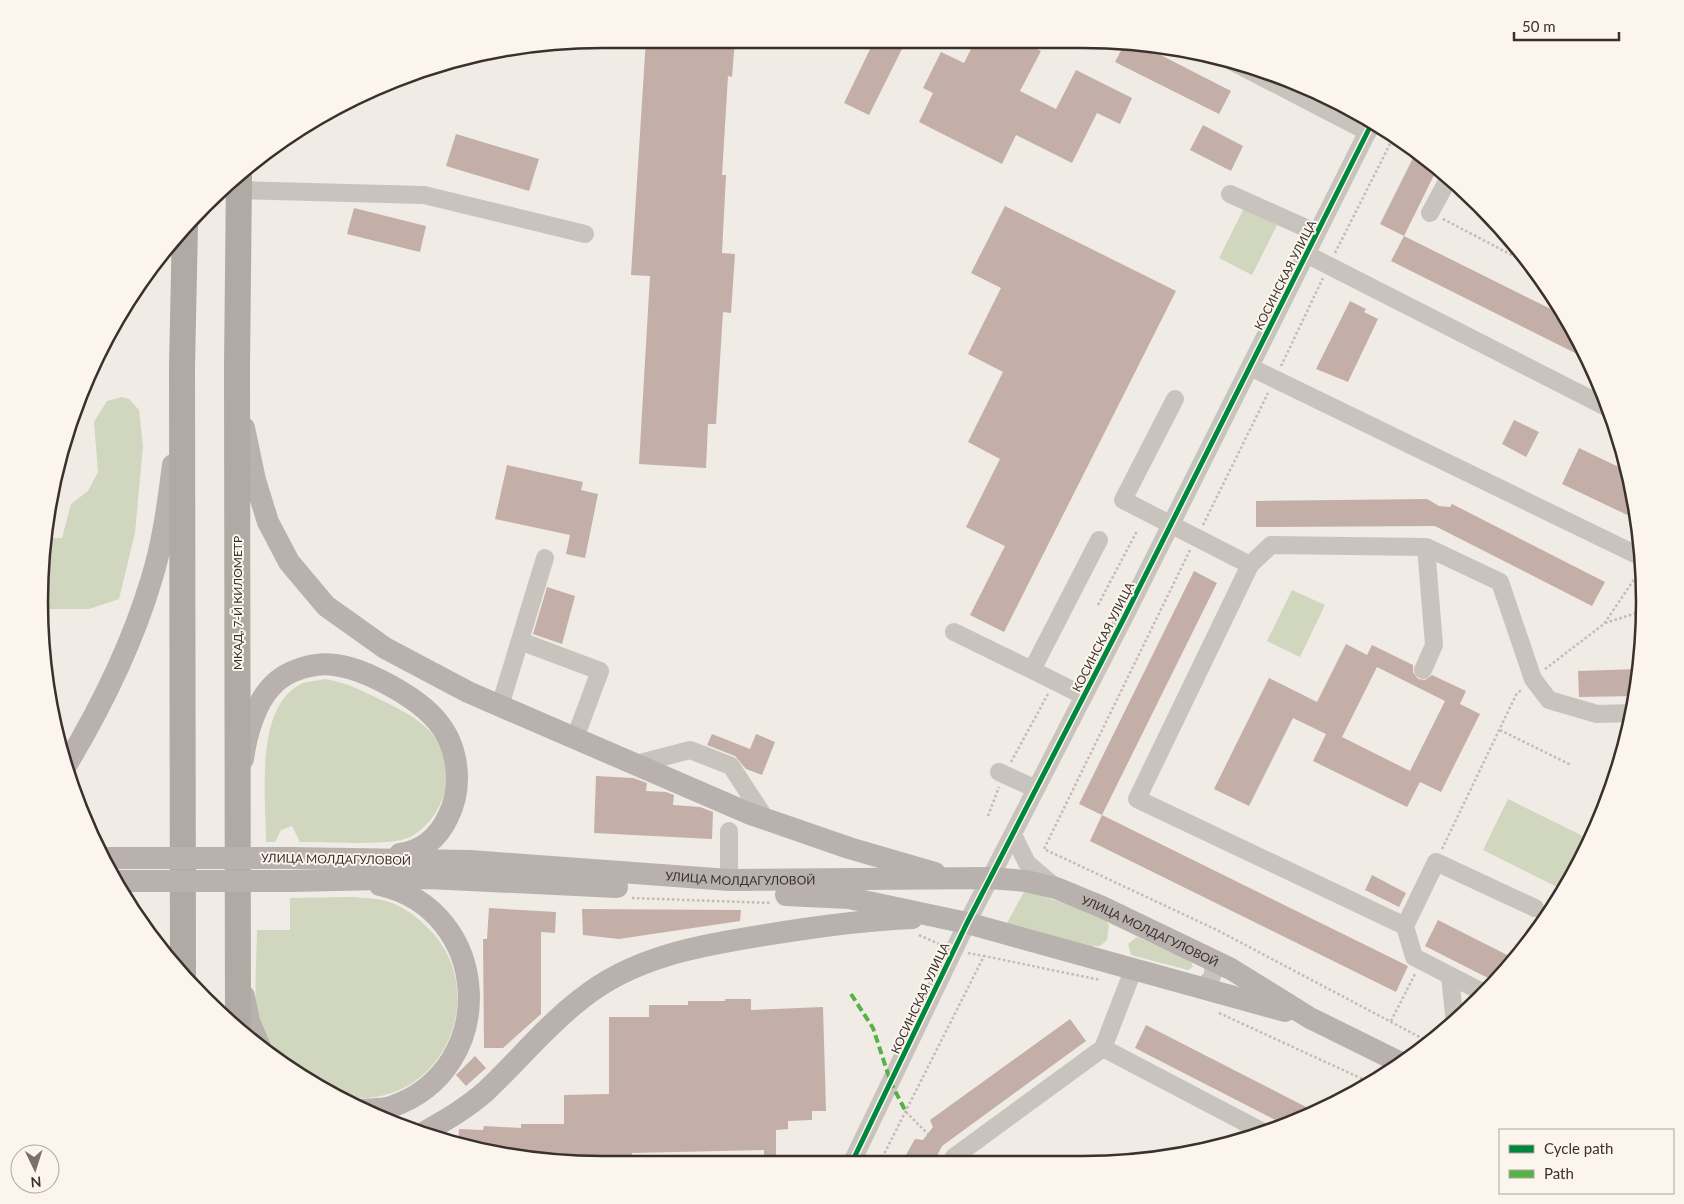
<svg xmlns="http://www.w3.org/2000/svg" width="1684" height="1204" viewBox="0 0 1684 1204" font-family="Lato,sans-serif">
<rect width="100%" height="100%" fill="#f0ebe5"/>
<!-- green -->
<path fill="#d1d6bf" d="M1244,208L1277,225L1252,275L1219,258Z
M122,397L129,399L139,410L143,446L135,533L119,599L89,609H39L45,538H62L71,504L88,491L98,472L94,422L107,401Z
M1292,590L1325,605L1300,657L1267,641Z
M324,679C345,682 361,690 381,700C409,714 436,726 445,759C448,773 448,787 442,800C436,815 425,829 410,837C390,847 325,841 300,842L292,826L281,830L275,842H266C266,797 254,708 301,684C307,681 317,681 324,679Z
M1508,799L1591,840L1587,851L1563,890L1483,850Z
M1025,890L1103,917L1109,925L1107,940L1100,946H1090L1007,923Z
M353,897C363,898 376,898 386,901C404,906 418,918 430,930C487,989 450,1091 368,1098C356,1099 345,1100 334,1095C327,1093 321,1087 315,1083C304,1076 289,1070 279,1061C247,1029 257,972 257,930H290V898Z
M1137,937L1191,961L1193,967L1188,970L1131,955L1128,944Z"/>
<!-- building -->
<path fill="#c3afa7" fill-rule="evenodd" d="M646,39H735L732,77L728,76L722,175H726L722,253L735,254L731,313L723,312L716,424H708L706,468L639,464L650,276L631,275Z
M875,39H890L904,45L869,115L844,103Z
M976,39H1017L1041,51L1020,91L1056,109L1076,70L1132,98L1120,124L1097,113L1072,163L1016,135L1002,164L919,122L933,93L923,88L941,52L964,63Z
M1125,43L1139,44L1231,91L1219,114L1115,62Z
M1203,125L1243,146L1231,171L1190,150Z
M456,134L539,159L529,191L446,166Z
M1416,152L1438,167L1404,236L1380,224Z
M1005,206L1176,291L1004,632L970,615L1005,546L966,527L1000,459L968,442L1003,372L968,354L1001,288L971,273Z
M354,208L426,226L420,252L347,234Z
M1404,236L1567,317L1587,359L1391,261Z
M1350,301L1366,309L1364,312L1378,319L1348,382L1316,369Z
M1514,420L1539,432L1526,457L1502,444Z
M1579,448L1627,471L1638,520L1562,484Z
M507,465L583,482L581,490L598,494L585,558L566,554L570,535L495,519Z
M1427,499L1439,506L1450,507L1452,504L1605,582L1592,606L1435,526L1256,527V501Z
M1194,571L1217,583L1102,815L1079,804Z
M547,587L575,596L562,644L533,634Z
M1346,644L1367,655L1372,645L1413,665V672L1418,679L1425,680L1432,675L1466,691L1460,704L1480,714L1441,792L1420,782L1407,807L1313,761L1326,734L1293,718L1249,806L1214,789L1269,678L1317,702ZM1377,667L1445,701L1410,771L1342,737Z
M1639,669L1635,696L1579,697L1578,671Z
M712,734L750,749L756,734L775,742L762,775L746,769L735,756L707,745Z
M596,776L633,778L647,783L646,791L666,792L674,795L673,805L700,807L713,812L712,839L594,833Z
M1102,815L1408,966L1396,992L1090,841Z
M1372,875L1406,893L1399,907L1365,890Z
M489,908L556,912L555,933L541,932V1014L503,1048H484L483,939H487Z
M582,909L741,910L740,921L619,939L583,935Z
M1438,920L1515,959L1495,981L1482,975L1425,946Z
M725,999H751V1010L823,1007L826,1111H812V1120L788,1121V1129L776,1130V1156L764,1157V1150L632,1153V1164H565L458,1146L459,1129L483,1130L484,1126L521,1128V1124H564V1095L609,1094V1017H649V1005H688V1001H725Z
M1070,1019L1086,1041L942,1146L934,1162H902L915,1139L923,1140L933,1127L930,1120Z
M1146,1025L1318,1113L1287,1126L1135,1048Z
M475,1056L486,1068L466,1086L456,1075Z"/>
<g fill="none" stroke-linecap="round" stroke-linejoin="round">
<!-- path -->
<path stroke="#c2bbb6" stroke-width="2.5" stroke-dasharray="2.5 2.5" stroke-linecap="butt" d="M1443,219L1529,264
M1335,253L1394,136
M1281,366L1323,278
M1203,525L1268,393
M1190,550L1044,849L1217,930L1429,1042
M1098,605L1137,531
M1605,623L1643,611
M1545,669L1604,624L1639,572
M1500,730L1571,765
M1011,762L1048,694
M988,816L999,787
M1442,849L1516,695L1522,689
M632,898L771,903
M919,935L939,944
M968,953L984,956
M1219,1013L1369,1082
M1391,1021L1415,974
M906,1112L928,1134
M880,1162L984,956L1101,980"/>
<!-- minor -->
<path stroke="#c9c3be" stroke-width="18" d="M1231,61L1368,132
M239,190L424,195L585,234
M1230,194L1317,233
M1430,213L1450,176
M1306,254L1610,409
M1250,367L1641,557
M1175,399L1123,500L1250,565L1137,799L1405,926
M1250,565L1271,545L1426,547L1500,582L1533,679L1549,700L1597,714L1632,713
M954,632L1032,670
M520,641L600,671L575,738
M1423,670L1434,645L1426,547
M1084,696L1032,670L1099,540
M500,706L545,558
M636,764L690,750L731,766L765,818
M999,772L1036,789
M1013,835L1027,863L1054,886
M729,880V831
M1134,968L1103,1048L1267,1134
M1450,976L1455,1024
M1200,986C1213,982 1216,972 1211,959
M1484,993L1414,957L1405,926L1436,862L1535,908
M852,1162L967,923L1124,618L1373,121
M951,1162L954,1157L1103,1048"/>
<!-- major -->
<g stroke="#b8b1ad" stroke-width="22">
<path d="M244,428L255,480L268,522L289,562L326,606L385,648L468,692L748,813L849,848L935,873"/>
<path d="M243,759C246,736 255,703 272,686C286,670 315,662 335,665C366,669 417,697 437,721C459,747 463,787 448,817C438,838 423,851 400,854"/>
<path d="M67,764C101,707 132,644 151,581C163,543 168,504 173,465"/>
<path d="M103,858H138"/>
<path id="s1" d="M291,858L470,861L729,880L990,878L1026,881L1056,888L1102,907L1231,969L1310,1018L1399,1062"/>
<path d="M116,881H138"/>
<path d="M291,881L428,878L617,887"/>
<path d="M786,895L849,898L967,923L1285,1011"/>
<path d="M244,996L249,1021L261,1050"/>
<path d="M361,1110C371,1109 382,1110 391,1107C501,1069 492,910 380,885"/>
<path d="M423,1133C444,1121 467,1108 486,1091C518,1061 546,1026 581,999C634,956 699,946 765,935C814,927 862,920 912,918"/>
</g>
<!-- highway -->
<path stroke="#afaaa4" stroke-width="26" d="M183,977L182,367L185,225
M238,1029L237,367L239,177"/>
<!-- major-bridge -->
<path stroke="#b8b1ad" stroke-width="22" d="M138,858H291
M138,881H291"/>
<!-- quiet -->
<path stroke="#57b246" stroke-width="4" stroke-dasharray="8 4" stroke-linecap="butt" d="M851,994L873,1028L891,1083L906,1112"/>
<!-- cycleway casing -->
<g stroke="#fbf5ee" stroke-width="8">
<path id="cycleway" d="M852,1162L967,923L1124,618L1373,121"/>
</g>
<!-- cycleway -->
<use href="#cycleway" stroke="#00873e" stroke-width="5"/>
</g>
<g text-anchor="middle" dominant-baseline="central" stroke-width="4" stroke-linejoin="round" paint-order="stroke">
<!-- street labels -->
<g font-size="12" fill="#3b302b" stroke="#fbf5ee">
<text transform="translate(1285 275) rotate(-63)">КОСИНСКАЯ УЛИЦА</text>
<text transform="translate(237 603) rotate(-90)">МКАД, 7-Й КИЛОМЕТР</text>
<text transform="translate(1103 637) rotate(-63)">КОСИНСКАЯ УЛИЦА</text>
<text transform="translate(336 859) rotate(1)">УЛИЦА МОЛДАГУЛОВОЙ</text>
<text stroke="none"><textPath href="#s1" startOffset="450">УЛИЦА МОЛДАГУЛОВОЙ</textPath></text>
<text stroke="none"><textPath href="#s1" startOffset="870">УЛИЦА МОЛДАГУЛОВОЙ</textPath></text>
<text transform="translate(920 998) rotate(-65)">КОСИНСКАЯ УЛИЦА</text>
</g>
</g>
<!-- crop -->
<path d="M0 0H1684V1204H0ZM602 48H1082A554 554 0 0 1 1636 602V602A554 554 0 0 1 1082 1156H602A554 554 0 0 1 48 602V602A554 554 0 0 1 602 48Z" fill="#fbf5ee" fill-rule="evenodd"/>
<path fill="none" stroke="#3b302b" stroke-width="2.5" d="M602 48H1082A554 554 0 0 1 1636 602V602A554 554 0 0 1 1082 1156H602A554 554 0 0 1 48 602V602A554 554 0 0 1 602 48Z"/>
<!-- legend -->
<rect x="1499" y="1129" width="175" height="65" fill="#fbf5ee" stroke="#aea6a0"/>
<rect x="1509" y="1145" width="25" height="8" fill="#00873e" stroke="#aea6a0"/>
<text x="1544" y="1154" font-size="15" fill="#3b302b">Cycle path</text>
<rect x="1509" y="1170" width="25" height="8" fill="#57b246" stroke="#aea6a0"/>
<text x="1544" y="1179" font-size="15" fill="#3b302b">Path</text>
<!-- north arrow -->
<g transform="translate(35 1169) rotate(176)"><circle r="24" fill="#fbf5ee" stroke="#aea6a0"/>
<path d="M0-4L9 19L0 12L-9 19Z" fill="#7a716c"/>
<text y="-8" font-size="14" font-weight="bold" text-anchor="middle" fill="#3b302b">N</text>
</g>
<!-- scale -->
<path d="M1514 32v8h105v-8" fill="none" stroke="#3b302b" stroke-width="2.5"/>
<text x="1522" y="32" font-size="15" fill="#3b302b" stroke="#fbf5ee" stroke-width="4" paint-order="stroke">50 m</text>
</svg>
